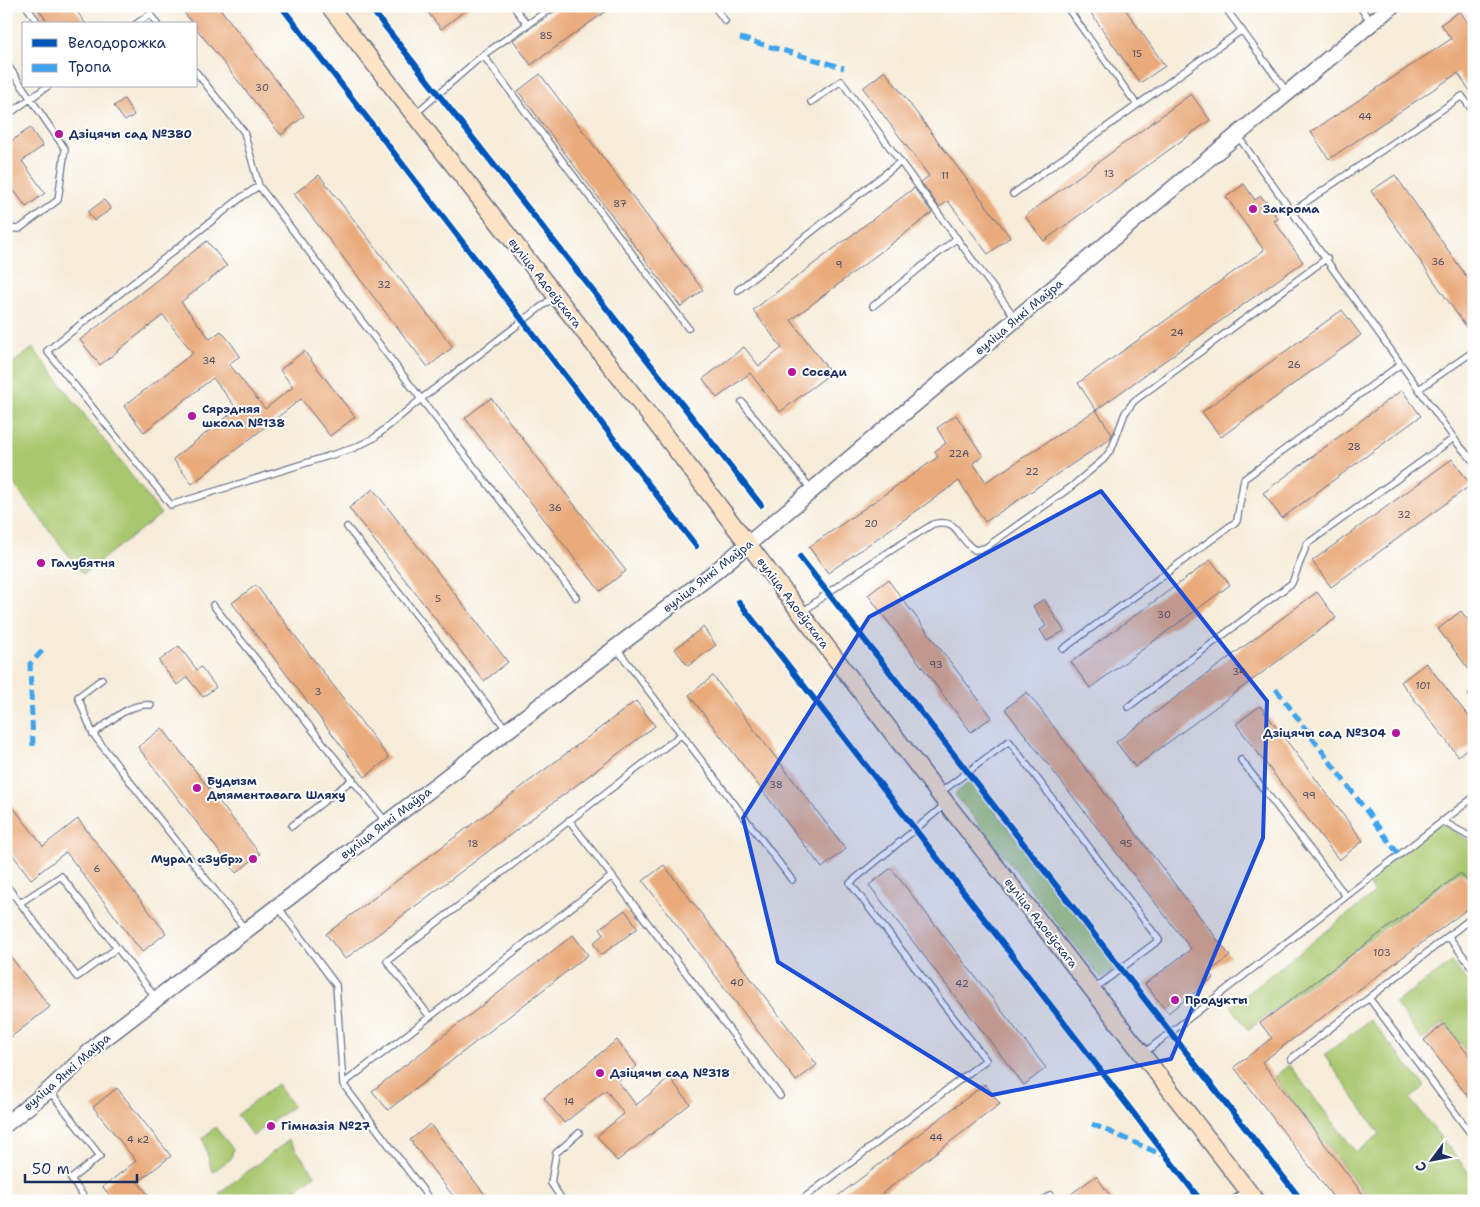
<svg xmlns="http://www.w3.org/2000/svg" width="1480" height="1207" viewBox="0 0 1480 1207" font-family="'Shantell Sans',sans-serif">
<rect width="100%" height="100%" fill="#fff"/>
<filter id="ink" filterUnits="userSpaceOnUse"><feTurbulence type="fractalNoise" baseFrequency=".02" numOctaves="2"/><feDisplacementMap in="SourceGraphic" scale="10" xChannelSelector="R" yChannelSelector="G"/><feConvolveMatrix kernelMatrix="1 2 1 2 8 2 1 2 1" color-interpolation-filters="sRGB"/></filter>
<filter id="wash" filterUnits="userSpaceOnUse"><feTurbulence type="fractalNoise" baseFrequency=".0096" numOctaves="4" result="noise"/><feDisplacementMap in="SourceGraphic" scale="20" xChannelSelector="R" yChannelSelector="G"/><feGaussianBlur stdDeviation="1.12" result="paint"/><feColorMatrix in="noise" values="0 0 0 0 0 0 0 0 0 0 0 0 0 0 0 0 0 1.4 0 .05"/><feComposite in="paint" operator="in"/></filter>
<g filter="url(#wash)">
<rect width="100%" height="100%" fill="#f6ecd9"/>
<!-- green -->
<path fill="#a9c76e" stroke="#627b66" d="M33,348L161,514L83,574L6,474V368Z
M971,781L1118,967L1101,978L955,794Z
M1440,822L1474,844V884L1461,871L1248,1030L1231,1006L1375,893L1365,880Z
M1452,962L1474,989V1060L1444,1022L1422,1040L1395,1003Z
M1370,1020L1425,1086L1410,1099L1474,1179V1201H1370L1274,1077L1289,1065L1356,1152L1380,1134L1324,1055Z
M277,1084L293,1106L253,1136L237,1115Z
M215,1127L233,1149L231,1159L212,1172L203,1138Z
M289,1140L315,1175L280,1201H225L219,1193Z"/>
<g id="blocks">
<!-- building -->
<path fill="#e9aa7b" d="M36,6H73L86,24H49Z
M179,6H218L304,116L281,135L196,28V24H193Z
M423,6H471L441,29Z
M559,6H613L531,65L513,40L557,10Z
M1086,6H1123L1165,66L1140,83Z
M1460,11L1474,32V97L1458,73L1329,159L1311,132L1451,39L1441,24Z
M885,71L1010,237L988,254L948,201L939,207L921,182L929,176L863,88Z
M540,74L703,290L681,307L518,91Z
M1191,94L1210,120L1044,241L1025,216Z
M124,99L134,115L125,121L114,106Z
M30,128L43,146L22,161L45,193L26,207L11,186L6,190V145Z
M319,175L453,347L428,367L294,194Z
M1395,175L1474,287V338L1371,191Z
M1244,184L1255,200L1261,196L1278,219L1274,221L1303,262L1096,410L1078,383L1264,250L1226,197Z
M914,188L932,213L791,320L831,373L780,412L750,373L717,398L703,379L744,347L759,366L782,348L753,310Z
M104,200L111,209L94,221L88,212Z
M207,241L227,266L181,302L210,339L221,331L231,343L240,356L229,364L265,409L293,387L280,370L304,351L355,417L330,436L301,399L192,484L173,459L237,409L213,378L144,432L124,406L193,353L163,315L100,365L80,340Z
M1342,310L1361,335L1221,437L1202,412Z
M1402,390L1421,416L1282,518L1263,493Z
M491,398L626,571L600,591L465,418Z
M1096,410L1112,434L1110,439L985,522L959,481L828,573L809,547L938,457L935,451L946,443L937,428L956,415L983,456L973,463L986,482Z
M1452,459L1471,485L1331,587L1312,561Z
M373,489L508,662L484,681L349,508Z
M1211,560L1230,585L1090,688L1071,662Z
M888,580L992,717L971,732L868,595Z
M256,585L389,758L365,777L232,603Z
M1317,592L1336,618L1135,767L1116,742Z
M1044,599L1064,631L1047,641L1040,630L1046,626L1033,606Z
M1461,611L1474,628V676L1438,629Z
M703,627L716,645L688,666L675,649Z
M179,646L197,670L201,667L216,687L203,697L187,677L177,685L159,661Z
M1426,663L1474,723V743L1458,756L1401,682Z
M713,676L846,849L822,868L689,695Z
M1027,692L1230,956L1209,972L1213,978L1168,1013L1145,984L1191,949L1005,709Z
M636,701L655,726L345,959L326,934Z
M1260,706L1363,841L1339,860L1236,724Z
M162,728L260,854L236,873L138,747Z
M6,798L43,846L78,819L166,933L142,952L66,852L31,879L6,846Z
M664,865L817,1065L796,1081L643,881Z
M891,868L1046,1068L1024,1085L869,885Z
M1461,873L1474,890V904L1262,1062L1368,1201H1336L1234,1067L1272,1038L1260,1023Z
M625,910L638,928L601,955L593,943L604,934L600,928Z
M573,935L588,955L388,1110L372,1091Z
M6,951L50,1007L6,1041Z
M1444,1024L1474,1062V1104L1424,1040Z
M617,1040L637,1066L618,1081L636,1105L670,1078L690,1104L617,1161L597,1136L624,1114L606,1090L564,1123L544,1098Z
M985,1084L1000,1104L872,1201H831Z
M117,1088L171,1156L138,1182L153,1201H114L103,1187L136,1161L93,1107Z
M430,1124L490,1201H457L426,1161L410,1140Z
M1096,1176L1114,1201H1076L1071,1194Z"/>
</g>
</g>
<g filter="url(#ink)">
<use href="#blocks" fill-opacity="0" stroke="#687189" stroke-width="1"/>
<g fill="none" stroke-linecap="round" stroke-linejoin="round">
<!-- service casing -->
<g stroke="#687189" stroke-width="8">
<path id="service" d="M26,6L39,24
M513,6L527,24
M714,6L725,21
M1066,6L1137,105
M1224,6L1287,92
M1359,6L1372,23
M136,24L150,14L157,24
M483,55L688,328
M6,66L9,67L65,149L58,200L19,229L6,228
M196,72L244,132L259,186L421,399L576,597
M811,102L841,81L1016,319
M415,114L483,55L554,6
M6,116L48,86
M1237,135L1458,444L1474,462
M259,186L242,197L47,351L171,505L354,448L374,438L421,399L554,297
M1013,194L1242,30
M1293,211L1462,96L1474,113
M738,290L900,162
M873,306L957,238
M1419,389L1474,351
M742,402L811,489
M347,527L507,730
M213,605L386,822
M803,612C844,579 889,552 933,524C960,517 956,539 975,550L985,548L1071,487L1104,459L1112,448L1125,413L1134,401L1327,258
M617,649L792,880
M1063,649L1237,521L1244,479L1401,364
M102,679L78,697L93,734L245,929
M1472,695L1474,697
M1128,707L1292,583L1307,544L1454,438
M93,734C110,722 128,703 151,705
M1241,760L1346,896
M941,792L1009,741L1159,940L1094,989
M569,820L780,1096
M1442,821L1474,839
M292,826L353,779
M6,885L77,977L117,948
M20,903L61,876L156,998
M278,907L336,985L343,1084L431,1201
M1448,936L1474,970
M1369,998L1474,1138
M430,1017L387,961L682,734
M1144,1053L1474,797
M1291,1059L1474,916
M343,1084L612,876
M49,1090L100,1156L71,1179L87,1201
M563,1201L551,1183L556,1153L579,1133
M800,1201L986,1060L850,883L946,804
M1043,1201L1050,1195
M1232,1201L1247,1190"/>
</g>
<!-- tertiary casing -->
<g stroke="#687189" stroke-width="18">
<path id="tertiary" d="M6,1124L49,1090L100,1042L716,571L1016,319L1392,6"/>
</g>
<!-- secondary casing -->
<g stroke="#687189" stroke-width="19">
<path id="secondary" d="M329,6L660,429L946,803L1040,922L1256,1201"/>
</g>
<!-- service -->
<use href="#service" stroke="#fff" stroke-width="5.5"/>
<!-- tertiary -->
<use href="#tertiary" stroke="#fff" stroke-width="15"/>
<!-- secondary -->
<use href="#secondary" stroke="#fee4c5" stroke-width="16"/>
<!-- quiet -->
<path stroke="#3da3ed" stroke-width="5" stroke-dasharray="10 5" stroke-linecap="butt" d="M740,38L844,68
M1276,689L1399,855
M33,746L30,664L45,648
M1092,1124L1165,1156"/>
<!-- cycleway casing -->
<g stroke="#fff" stroke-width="9">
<path id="cycleway" d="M281,6L696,546
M369,6L761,505
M800,557L1302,1201
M739,602L915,829L1201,1201"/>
</g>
<!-- cycleway -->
<use href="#cycleway" stroke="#0057b8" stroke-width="6"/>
</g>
</g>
<!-- marked area -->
<path fill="#1d4ed8" fill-opacity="0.2" stroke="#1d4ed8" stroke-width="4" stroke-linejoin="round" d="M1101,491L1267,701L1263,838L1171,1059L992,1095L778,962L743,818L869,617Z"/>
<!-- markers -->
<g fill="#b5179e" stroke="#fff" stroke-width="2">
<circle cx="59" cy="134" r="5"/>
<circle cx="1253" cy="209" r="5"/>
<circle cx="792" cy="372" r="5"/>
<circle cx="192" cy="416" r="5"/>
<circle cx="41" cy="563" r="5"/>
<circle cx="1396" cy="733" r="5"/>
<circle cx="197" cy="788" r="5"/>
<circle cx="253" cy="859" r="5"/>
<circle cx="1175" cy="1000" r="5"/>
<circle cx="600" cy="1073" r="5"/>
<circle cx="271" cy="1126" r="5"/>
</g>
<g text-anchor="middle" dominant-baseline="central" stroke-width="4" stroke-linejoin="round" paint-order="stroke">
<!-- number labels -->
<g font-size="10" fill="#4e4e65">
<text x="546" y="35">85</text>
<text x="1137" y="53">15</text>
<text x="262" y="87">30</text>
<text x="1365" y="116">44</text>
<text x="1109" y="173">13</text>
<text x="945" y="175">11</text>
<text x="620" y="203">87</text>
<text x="1438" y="261">36</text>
<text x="839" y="264">9</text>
<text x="384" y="284">32</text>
<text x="1177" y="332">24</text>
<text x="209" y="360">34</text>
<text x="1294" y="364">26</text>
<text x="1354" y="446">28</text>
<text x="959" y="453">22А</text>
<text x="1032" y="471">22</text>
<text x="555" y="507">36</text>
<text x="1404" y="514">32</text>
<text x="871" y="523">20</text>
<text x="438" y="598">5</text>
<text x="1164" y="614">30</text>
<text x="936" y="664">93</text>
<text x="1239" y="671">34</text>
<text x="1423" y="685">101</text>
<text x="318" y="691">3</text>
<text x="776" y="784">38</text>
<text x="1309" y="795">99</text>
<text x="473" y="843">18</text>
<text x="1126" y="843">95</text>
<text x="97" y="868">6</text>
<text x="1382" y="952">103</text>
<text x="737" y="982">40</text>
<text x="962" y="983">42</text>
<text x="569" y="1101">14</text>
<text x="936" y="1137">44</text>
<text x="138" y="1139">4 к2</text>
</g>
<!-- poi labels -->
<g font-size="12" font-weight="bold" fill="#1b2f5e" stroke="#fff" text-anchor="start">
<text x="69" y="134">Дзіцячы сад №380</text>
<text x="1263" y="209">Закрома</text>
<text x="802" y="372">Соседи</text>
<text x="202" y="409">Сярэдняя<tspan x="202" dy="14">школа №138</tspan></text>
<text x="51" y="563">Галубятня</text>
<text x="1386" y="733" text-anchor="end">Дзіцячы сад №304</text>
<text x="207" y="781">Будызм<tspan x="207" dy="14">Дыяментавага Шляху</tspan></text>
<text x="243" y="859" text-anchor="end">Мурал «Зубр»</text>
<text x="1185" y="1000">Продукты</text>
<text x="610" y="1073">Дзіцячы сад №318</text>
<text x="281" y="1126">Гімназія №27</text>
</g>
<!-- street labels -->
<g font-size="12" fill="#1b2f5e" stroke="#fff">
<text transform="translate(545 283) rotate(52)">вуліца Адоеўскага</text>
<text transform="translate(1019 317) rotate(-40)">вуліца Янкі Маўра</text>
<text transform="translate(708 576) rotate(-38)">вуліца Янкі Маўра</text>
<text transform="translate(793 603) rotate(53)">вуліца Адоеўскага</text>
<text transform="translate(386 823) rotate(-37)">вуліца Янкі Маўра</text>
<text transform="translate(1041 923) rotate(52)">вуліца Адоеўскага</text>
<text transform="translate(67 1072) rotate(-41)">вуліца Янкі Маўра</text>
</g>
</g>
<!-- margin -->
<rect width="1480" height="1207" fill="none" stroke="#fff" stroke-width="25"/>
<!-- legend -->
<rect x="22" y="22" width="175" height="65" fill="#ffffff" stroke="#a4acbf"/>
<rect x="32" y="39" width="25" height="8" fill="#0057b8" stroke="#a4acbf"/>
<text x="68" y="48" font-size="15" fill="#1b2f5e">Велодорожка</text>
<rect x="32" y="64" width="25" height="8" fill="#3da3ed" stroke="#a4acbf"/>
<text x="68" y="72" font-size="15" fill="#1b2f5e">Тропа</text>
<!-- north arrow -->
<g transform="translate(1432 1160) rotate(238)" stroke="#ffffff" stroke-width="4" paint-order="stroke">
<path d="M0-4L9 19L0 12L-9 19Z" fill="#1b2f5e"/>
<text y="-8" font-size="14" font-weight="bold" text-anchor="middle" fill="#1b2f5e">С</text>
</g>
<!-- scale -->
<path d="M25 1174v8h112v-8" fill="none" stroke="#1b2f5e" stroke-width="2.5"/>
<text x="32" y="1174" font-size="15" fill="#1b2f5e" stroke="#ffffff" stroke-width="4" paint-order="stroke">50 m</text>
</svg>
